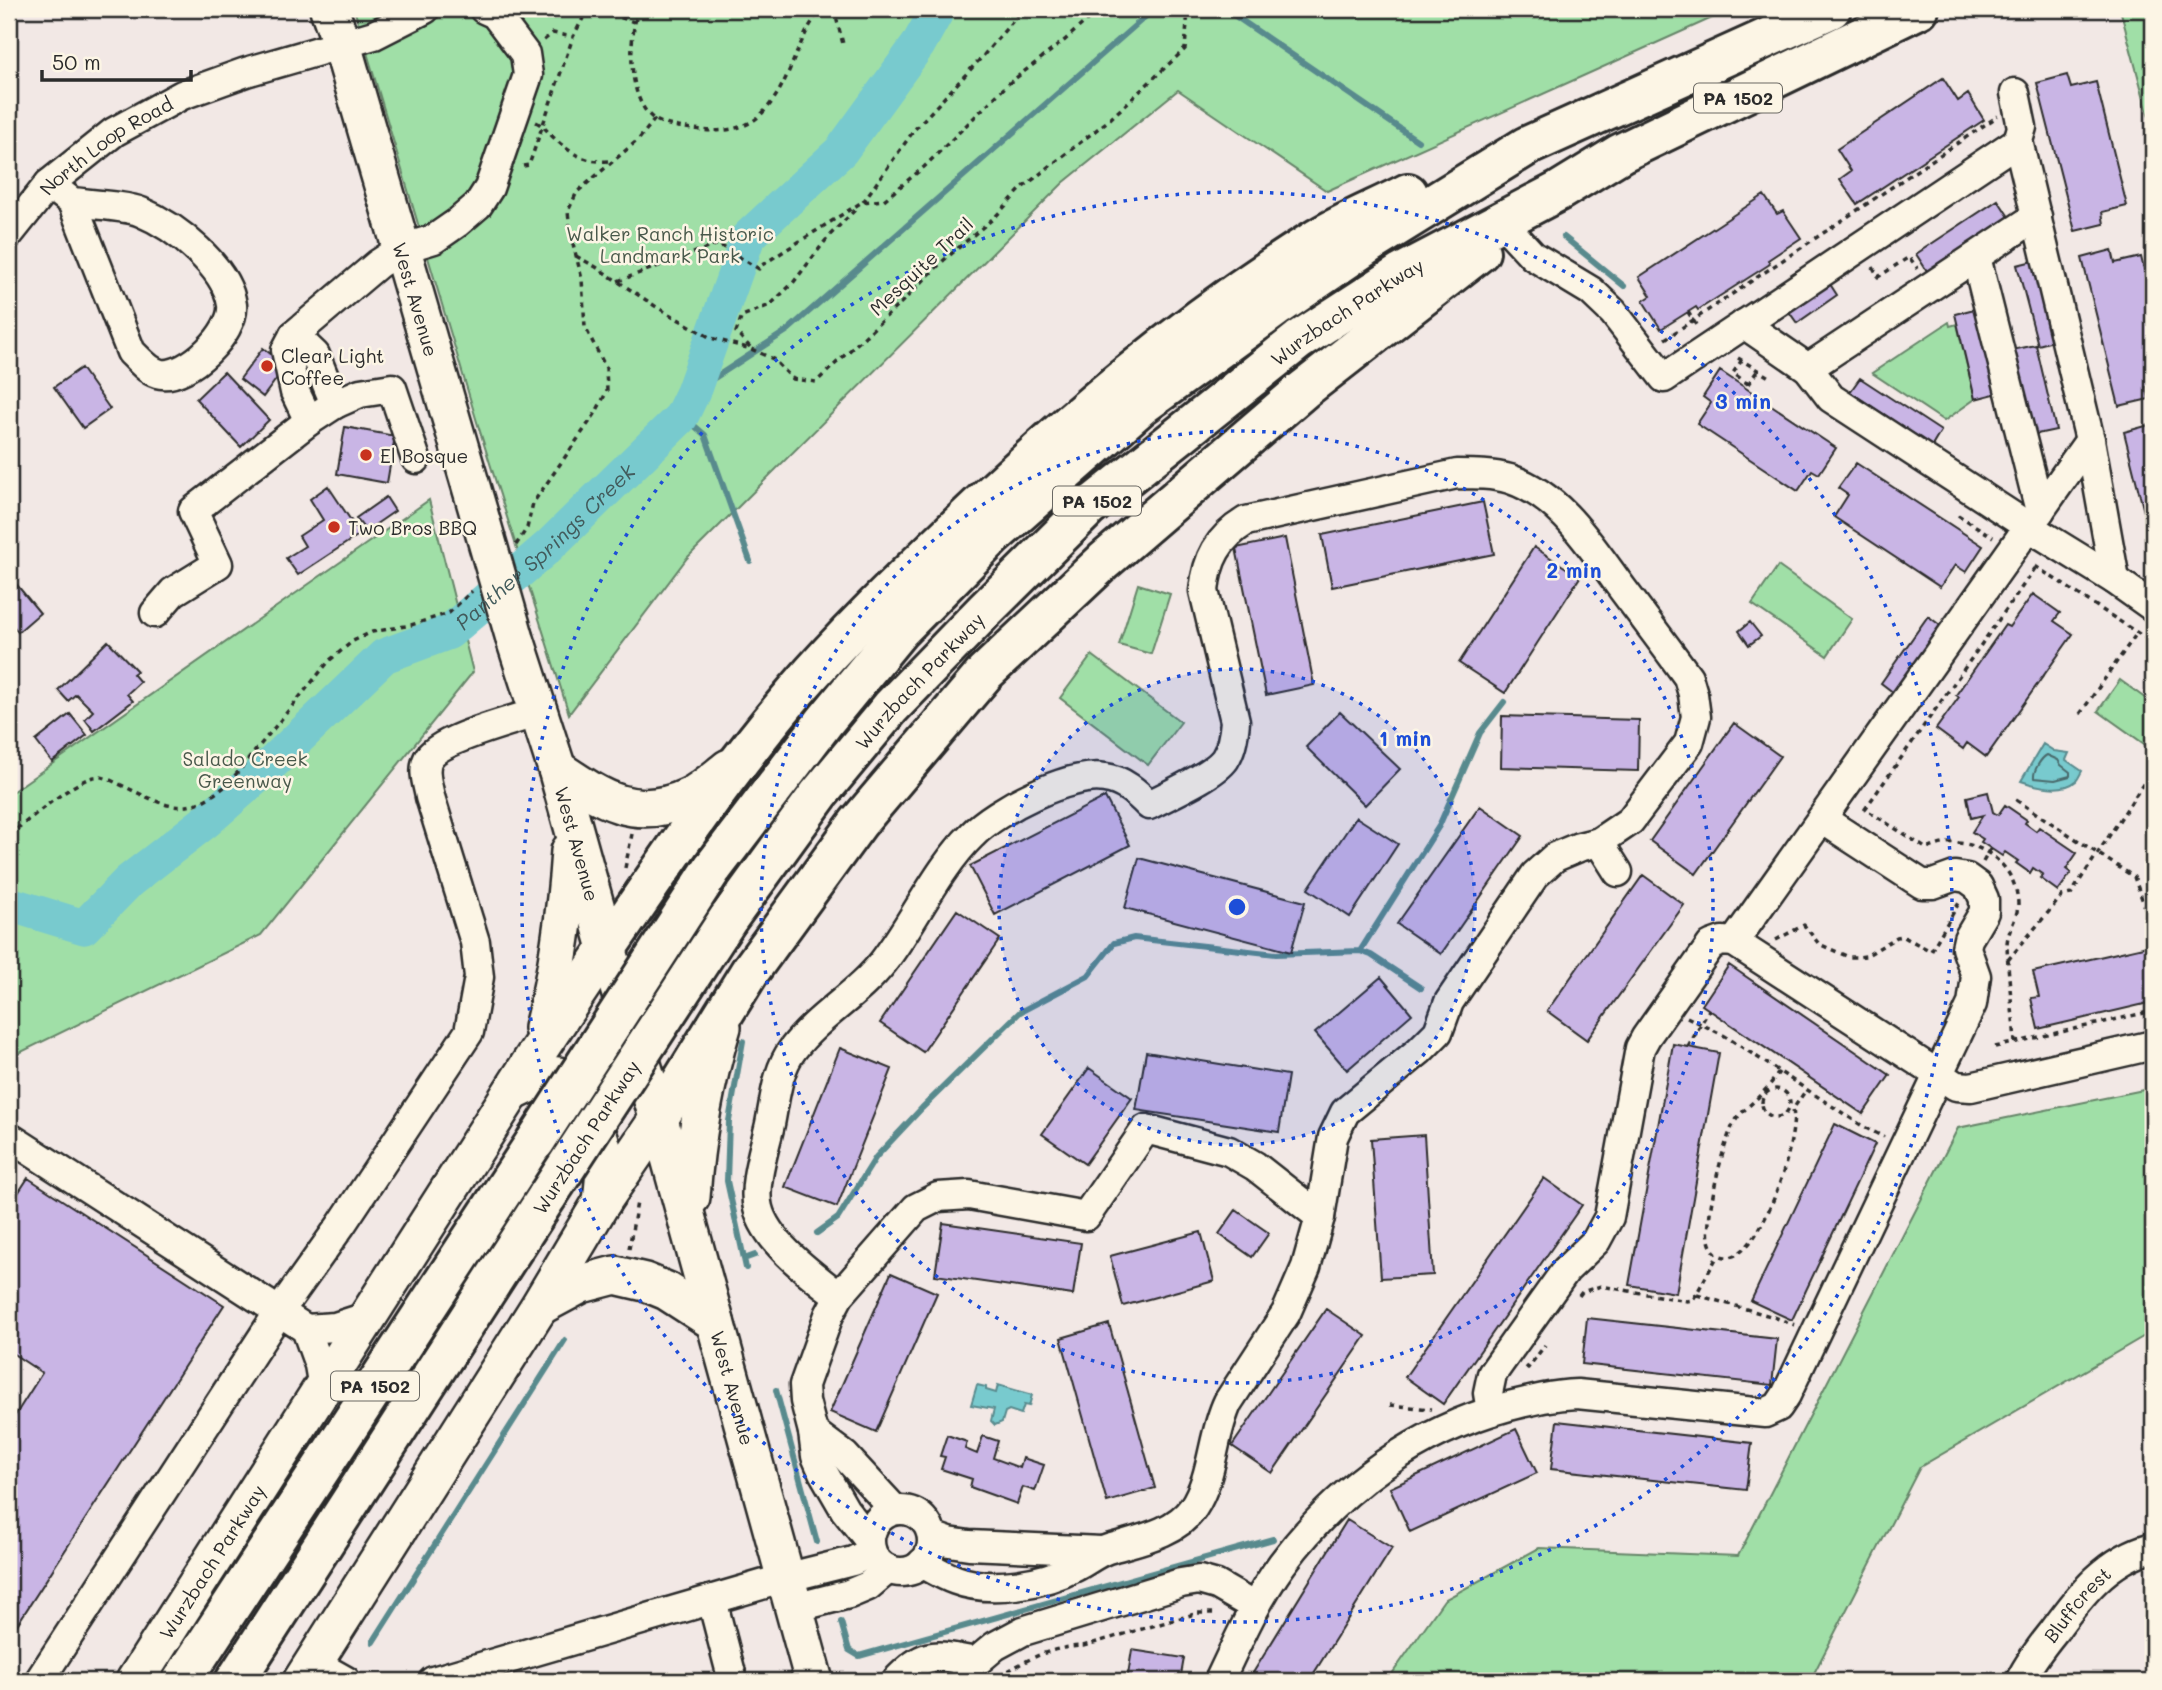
<svg xmlns="http://www.w3.org/2000/svg" width="2162" height="1690" viewBox="0 0 2162 1690" font-family="Mali,sans-serif">
<rect width="100%" height="100%" fill="#f2e8e5"/>
<filter id="ink" filterUnits="userSpaceOnUse"><feTurbulence type="fractalNoise" baseFrequency=".0143" numOctaves="2"/><feDisplacementMap in="SourceGraphic" scale="14" xChannelSelector="R" yChannelSelector="G"/><feConvolveMatrix kernelMatrix="1 2 1 2 8 2 1 2 1" color-interpolation-filters="sRGB"/></filter>
<g filter="url(#ink)">
<!-- green -->
<path fill="#a0dfa7" stroke="#668569" stroke-width="2" d="M354,9H1732L1327,191L1178,90L1063,183L687,558L569,714L477,422Z
M2120,9H2153V132Z
M1949,322L1950,326L1957,324L1975,399L1944,421L1872,373Z
M429,500L473,672L261,935L9,1058V794Z
M1778,566L1852,619L1827,656L1752,604Z
M1138,584L1170,594L1151,654L1119,645Z
M1092,655L1181,722L1148,765L1060,698Z
M2120,680L2153,704V744L2150,748L2098,711Z
M2153,1088V1331L1920,1467L1810,1681H1387L1444,1600L1539,1548L1738,1556L1958,1128Z"/>
<!-- water -->
<path fill="#78cace" stroke="#598a8d" stroke-width="2" d="M2043,744L2054,751L2069,753L2066,760L2082,771C2080,774 2079,778 2076,781C2063,793 2035,786 2021,781Z
M977,1385L986,1387V1390L996,1393L998,1385L1032,1395L1029,1406L1024,1405L1021,1414L1009,1410L1005,1412L1002,1422L995,1425L991,1421L994,1409L971,1405Z"/>
<g fill="none" stroke-linecap="round" stroke-linejoin="round">
<!-- shore -->
<path stroke="#4a6b6c" stroke-width="2" d="M2047,755L2058,760L2061,765L2070,772V776L2055,780L2034,778C2033,771 2041,758 2047,755Z"/>
<!-- stream -->
<path stroke="#598a8d" stroke-width="6" d="M1225,9L1418,141
M1564,237L1624,286
M693,392L788,330L1154,9
M682,415L705,435L750,561
M1360,951L1371,955L1421,988
M743,1041L729,1121L727,1181L746,1268
M817,1233L838,1218L876,1157L922,1108L1020,1012L1088,976L1114,943L1134,938L1276,954L1360,951L1439,826L1480,733L1504,702
M744,1259L755,1255
M776,1390L817,1542
M841,1622L849,1650L859,1656L1273,1539
M373,1642L565,1340"/>
<!-- river -->
<path stroke="#78cace" stroke-width="35" id="s1" d="M9,904L84,927L129,881L205,822L269,766L384,656L449,632L549,546L681,417L693,392L748,237L841,151L918,45L938,9"/>
</g>
<!-- building -->
<path fill="#c9b5e5" stroke="#2b2b2b" stroke-width="2" d="M2067,75L2071,88L2096,82L2127,206L2102,212L2104,224L2075,231L2037,83Z
M1943,78L1958,101L1968,94L1984,120L1857,204L1840,179L1851,171L1837,149Z
M1764,195L1777,214L1783,211L1801,238L1768,260L1770,264L1698,310L1696,307L1661,329L1643,301L1651,296L1639,277Z
M1998,200L2011,220L1929,274L1916,254Z
M2112,250L2115,263L2141,257L2153,306V386L2146,387L2149,399L2119,406L2082,258Z
M2033,261L2053,341L2038,345L2017,265Z
M1828,281L1837,295L1797,323L1787,309Z
M1978,308L1998,393L1975,399L1955,314Z
M2036,345L2056,430L2032,435L2012,350Z
M263,348L286,366L263,397L240,379Z
M81,368L110,409L83,428L54,387Z
M1720,371L1836,448L1819,474L1812,470L1798,491L1697,424L1711,403L1703,397Z
M224,372L269,420L241,447L196,399Z
M1860,378L1941,431L1932,446L1850,392Z
M2153,424V548L2124,432Z
M345,427L395,436L387,483L337,474Z
M1856,463L1983,546L1966,572L1955,565L1940,587L1834,517L1848,495L1838,488Z
M328,486L360,534L298,575L286,558L305,546L299,536L323,520L310,499Z
M386,497L395,511L366,531L356,518Z
M1483,502L1494,554L1332,587L1322,535Z
M1285,538L1314,685L1266,695L1236,548Z
M1534,547L1580,577L1505,693L1459,663Z
M17,585L40,613L18,632L9,621V592Z
M2033,594L2060,613L2054,621L2073,634L1986,757L1967,743L1963,749L1936,729L1959,697L1956,695L2005,625L2009,627Z
M1928,616L1941,626L1894,693L1881,683Z
M1750,622L1761,636L1749,645L1739,631Z
M108,641L137,671L133,674L140,682L127,694L133,701L94,731L85,719L93,711L76,694L68,701L58,690Z
M1340,712L1400,769L1365,805L1306,747Z
M70,714L87,735L52,762L36,741Z
M1502,716L1639,720L1638,771L1501,767Z
M1734,723L1780,756L1696,874L1650,841Z
M1988,792L1993,812L1998,815L2005,805L2027,820L2025,823L2036,831L2039,827L2077,853L2066,869L2071,873L2058,891L2040,878L2043,875L2033,868L2030,873L2016,863L2018,861L2005,852L2002,856L1981,842L1983,839L1972,832L1983,815L1971,818L1967,797Z
M1105,797L1130,845L995,915L970,866Z
M1480,806L1523,836L1441,954L1397,924Z
M1356,817L1398,844L1350,917L1308,889Z
M1139,858L1305,902L1291,952L1125,908Z
M1643,875L1684,905L1587,1040L1547,1011Z
M957,910L1000,939L923,1052L880,1023Z
M2152,945L2153,1002L2038,1029L2031,998L2039,997L2033,972Z
M1729,965L1890,1075L1863,1114L1702,1005Z
M1381,977L1412,1014L1347,1070L1315,1033Z
M1673,1044L1719,1053L1676,1293L1629,1285Z
M840,1048L892,1069L837,1207L785,1187Z
M1146,1052L1288,1075L1279,1132L1136,1110Z
M1089,1068L1132,1098L1085,1164L1042,1134Z
M1835,1124L1875,1144L1792,1320L1751,1301Z
M1424,1135L1433,1275L1381,1278L1371,1139Z
M28,1178L224,1305L9,1637V1425L42,1373L9,1351V1207Z
M1544,1178L1582,1205L1443,1404L1405,1377Z
M1236,1210L1269,1233L1252,1257L1219,1234Z
M943,1223L1081,1243L1073,1295L935,1275Z
M1201,1232L1214,1281L1123,1306L1110,1256Z
M891,1273L937,1293L876,1432L830,1412Z
M1326,1309L1366,1336L1272,1473L1232,1446Z
M1587,1318L1777,1339L1772,1385L1582,1364Z
M1109,1324L1155,1488L1107,1502L1061,1338Z
M1557,1421L1752,1443L1746,1490L1551,1469Z
M1516,1429L1537,1473L1410,1532L1390,1488Z
M947,1435L967,1442L965,1449L977,1454L983,1436L998,1441L993,1458L1020,1468L1023,1458L1044,1465L1035,1491L1023,1487L1017,1504L970,1487L972,1479L941,1469L945,1457L940,1456Z
M1347,1520L1392,1548L1309,1681H1248Z
M1132,1650L1184,1658L1180,1681H1127Z
M1016,1674L1018,1681H1000L999,1679Z"/>
<g fill="none" stroke-linecap="round" stroke-linejoin="round">
<!-- minor casing -->
<g stroke="#2b2b2b" stroke-width="33">
<g id="minor">
<path d="M2015,93L2022,127L2018,141L2090,440L2115,580"/>
<path d="M49,184L72,202L131,352C140,360 148,372 161,374C188,378 235,332 232,305C227,267 175,226 141,212C128,206 88,204 72,202"/>
<path d="M1509,230L1533,256L1591,291L1613,312L1664,378L2018,141"/>
<path id="s2" d="M9,234L49,184L114,132L182,95L246,72L374,35L425,9"/>
<path d="M1976,257L2040,511"/>
<path d="M1744,324L1808,368L1831,398L2029,527L2115,580L2153,607"/>
<path d="M294,335L315,355L335,404"/>
<path d="M1808,368L2037,216"/>
<path d="M309,421L295,392L286,350L294,335L378,264L401,249L434,239L457,223L478,205L489,188L528,75L525,54L495,14L484,9"/>
<path d="M155,613L173,592L218,564L193,511L309,421L335,404L360,393L392,388L416,459"/>
<path d="M1599,842L1618,872"/>
<path d="M1734,942L2090,440"/>
<path d="M9,1137L306,1329L319,1365L323,1388"/>
<path d="M839,1296C812,1275 766,1242 758,1208C752,1185 765,1147 770,1124C775,1099 777,1070 793,1049C819,1015 858,995 884,961C914,922 938,868 972,835C996,810 1070,772 1105,778C1123,780 1137,793 1149,805C1168,795 1214,775 1225,759C1232,748 1234,734 1235,721L1204,591C1207,559 1218,538 1246,521L1457,474C1475,474 1493,474 1510,479C1562,496 1593,550 1624,591C1645,619 1667,648 1688,677L1693,694L1696,717L1689,743L1630,821L1599,842L1579,847L1555,857L1535,875L1449,1002L1438,1032L1419,1051L1345,1112L1333,1137L1320,1217L1306,1267L1286,1313L1228,1402C1212,1435 1214,1476 1193,1508C1175,1534 1137,1540 1108,1549C1096,1553 1087,1561 1075,1567C1044,1584 990,1593 956,1580C944,1576 933,1569 922,1563"/>
<path d="M306,1329L335,1327L369,1316"/>
<path d="M1491,1411L1488,1393L1492,1374L1566,1270L1596,1241L1609,1217L1640,1048L1646,1037L1711,945L1722,941L1734,942L1956,1086L1971,1087L2153,1045"/>
<path d="M813,1432L845,1456L895,1510"/>
<circle cx="901" cy="1541" r="31"/>
<path d="M932,1536L949,1542L969,1545L1101,1551"/>
<path d="M869,1540L845,1510L823,1472L816,1456L813,1432L805,1401L804,1385L829,1315L839,1296L916,1208L938,1197L969,1195L1086,1216L1146,1129L1229,1151L1255,1166L1320,1217"/>
<path d="M712,1600L733,1681"/>
<path d="M794,1608L849,1594L868,1586L888,1569"/>
<path d="M314,1663L346,1681"/>
<path d="M39,1681L279,1312L341,1225L469,1032L479,977L475,942L430,797C428,785 422,771 428,759C438,739 515,720 538,712"/>
<path d="M433,1681L785,1578L853,1561L871,1552"/>
<path d="M896,1681C927,1649 935,1655 976,1662"/>
<path d="M962,1681L976,1662L995,1646L1023,1631L1181,1583L1199,1580L1217,1585L1255,1607"/>
<path d="M1219,1681C1238,1641 1256,1600 1282,1564C1339,1487 1417,1431 1509,1406C1533,1400 1553,1395 1577,1394L1765,1413L1778,1407L1786,1395L1972,1004L1976,976L1966,948L1968,939L1984,912V899L1978,886L1967,878L1955,876L1933,884H1922L1822,819"/>
<path id="s3" d="M2020,1681C2029,1663 2041,1647 2054,1631C2080,1595 2107,1559 2153,1547"/>
</g>
</g>
<!-- major casing -->
<g stroke="#2b2b2b" stroke-width="42">
<g id="major">
<path id="s4" d="M329,9L342,45L479,514"/>
<path id="s5" d="M515,639L557,769L607,948L667,1147L814,1681"/>
<path d="M557,769C600,798 635,823 689,797C703,790 716,778 729,768"/>
<path d="M543,1028C558,969 566,912 570,851"/>
<path d="M512,1092L548,1075L566,1077L583,1089L604,1154L605,1172L602,1202"/>
<path d="M691,1197C695,1139 705,1083 722,1027"/>
<path d="M540,1306L581,1284L615,1275L645,1282L667,1291L715,1322"/>
<path id="s6" d="M135,1681L536,1054L607,948"/>
<path d="M302,1681L539,1307L601,1203L659,1118"/>
</g>
</g>
<!-- highway casing -->
<g stroke="#2b2b2b" stroke-width="44">
<g id="highway">
<path d="M712,869L825,721L899,631L992,537L1141,406L1278,306L1370,243L1527,146L1831,9"/>
<path id="s7" d="M728,919L819,794L891,707L985,610L1088,508L1299,340L1402,273L1559,191L1621,153L1919,9"/>
<path d="M607,948C667,860 727,772 796,691C842,637 893,588 944,539C1058,429 1179,325 1313,241C1343,222 1377,209 1408,193"/>
<path d="M659,1118L750,971L858,823L985,673L1104,561L1303,390L1480,252"/>
<path d="M182,1681L535,1142"/>
<path d="M235,1681L548,1195"/>
</g>
</g>
<!-- path -->
<path stroke="#2b2b2b" stroke-width="3.5" stroke-dasharray="5 5" stroke-linecap="butt" d="M603,9L607,13L634,22
M639,9C628,36 627,100 654,119C667,127 687,128 701,130C719,132 742,130 757,118C784,95 791,61 807,31C811,23 816,16 821,9
M834,9L843,44
M544,40L553,33L573,37L588,9
M536,122C544,126 547,131 553,137C570,153 585,163 609,161
M523,166L529,165L573,37
M863,202L915,129L983,56L1023,9
M576,256L596,267L655,306L711,338L751,349L773,359L793,379L816,382L906,298L944,260L996,216L1022,188L1109,120L1185,49L1188,9
M1873,267L1878,277L1909,257L1918,269
M618,281L718,244L759,269L762,265L862,202L884,200L924,167L1008,84L1065,40L1099,9
M1688,312L1698,328
M1665,339L1998,116
M750,347L736,332L742,316L770,305L793,283L829,236L857,208
M1738,358L1769,377
M1742,360L1733,373L1748,384L1745,388
M1748,384L1758,370
M1958,515L1993,537
M516,545L527,528L533,503L595,414L607,391L606,368L585,327L582,279L570,232L568,211L577,192L639,139L655,119
M2035,566L2153,643
M2080,714L2137,633
M2016,800L2134,877L2153,929
M9,835C28,821 73,781 94,777C102,775 112,781 119,784C167,806 182,821 228,784L330,660L353,641L372,632L411,625L449,613L472,591
M1983,862L1991,848
M625,868L632,834
M1776,940L1804,925L1819,944L1849,957H1857L1866,956L1897,937L1902,936L1931,951L1960,901
M2008,960L2062,896L2071,894L2153,769
M1687,1017L1725,1036L1864,1127L1884,1137
M2015,1043C2013,1011 2008,978 2007,945C2007,931 2018,918 2018,904C2017,871 1990,846 1959,843C1948,841 1938,845 1927,849L1865,809L2036,567
M1688,1047L1709,1010
M1995,1047L2153,1011
M1779,1072C1774,1079 1769,1087 1762,1093C1753,1104 1740,1111 1733,1125C1723,1144 1705,1218 1709,1240C1710,1248 1717,1257 1726,1257C1762,1260 1799,1138 1793,1109L1806,1090
M1762 1103a14 14 0 1 1 28 0a14 14 0 1 1-28 0Z
M629,1249L637,1202
M1697,1295L1774,1317L1795,1325
M1579,1296L1582,1292L1601,1286L1687,1301L1693,1300L1718,1255
M1526,1366L1528,1368L1545,1345
M1390,1405L1431,1409
M999,1676C1029,1659 1049,1647 1083,1646L1198,1613H1218"/>
<!-- minor -->
<use href="#minor" stroke="#fcf5e5" stroke-width="28"/>
<!-- major -->
<use href="#major" stroke="#fcf5e5" stroke-width="37"/>
<!-- highway -->
<use href="#highway" stroke="#fcf5e5" stroke-width="38"/>
<!-- major-bridge casing -->
<g stroke="#2b2b2b" stroke-width="42" stroke-linecap="butt">
<path id="major-bridge" d="M479,514L515,639"/>
</g>
<!-- highway-bridge casing -->
<g stroke="#2b2b2b" stroke-width="44" stroke-linecap="butt">
<path id="highway-bridge" d="M535,1142L712,869
M548,1195L728,919"/>
</g>
<!-- major-bridge -->
<use href="#major-bridge" stroke="#fcf5e5" stroke-width="37"/>
<!-- highway-bridge -->
<use href="#highway-bridge" stroke="#fcf5e5" stroke-width="38"/>
</g>
</g>
<!-- distance rings -->
<circle cx="1237" cy="907" r="238" fill="#1d4ed8" fill-opacity=".12"/>
<g fill="none" stroke="#1d4ed8" stroke-width="3.5" stroke-dasharray="3.5 7">
<circle cx="1237" cy="907" r="238"/>
<circle cx="1237" cy="907" r="476"/>
<circle cx="1237" cy="907" r="715"/>
</g>
<!-- markers -->
<g fill="#c8321e" stroke="#fcf5e5" stroke-width="2.5">
<circle cx="267" cy="366" r="7"/>
<circle cx="366" cy="455" r="7"/>
<circle cx="334" cy="527" r="7"/>
</g>
<g text-anchor="middle" dominant-baseline="central" stroke-width="5" stroke-linejoin="round" paint-order="stroke">
<!-- shield labels -->
<g fill="#fcf5e5" stroke="#6a6863" stroke-width="2">
<rect x="1694" y="83.5" width="88" height="29" rx="5"/>
<rect x="1053" y="486.5" width="88" height="29" rx="5"/>
<rect x="331" y="1371.5" width="88" height="29" rx="5"/>
</g>
<g font-size="18" font-weight="bold" fill="#2b2b2b">
<text x="1738" y="98">PA 1502</text>
<text x="1097" y="501">PA 1502</text>
<text x="375" y="1386">PA 1502</text>
</g>
<!-- street labels -->
<g font-size="19" fill="#2b2b2b" stroke="#fcf5e5">
<text stroke="none"><textPath href="#s2" startOffset="133">North Loop Road</textPath></text>
<text transform="translate(921 266) rotate(-43)">Mesquite Trail</text>
<text stroke="none"><textPath href="#s4" startOffset="303">West Avenue</textPath></text>
<text stroke="none"><textPath href="#s7" startOffset="873">Wurzbach Parkway</textPath></text>
<text stroke="none"><textPath href="#s7" startOffset="306">Wurzbach Parkway</textPath></text>
<text stroke="none"><textPath href="#s5" startOffset="214">West Avenue</textPath></text>
<text transform="translate(586 1137) rotate(-57)">Wurzbach Parkway</text>
<text stroke="none"><textPath href="#s5" startOffset="780">West Avenue</textPath></text>
<text stroke="none"><textPath href="#s6" startOffset="142">Wurzbach Parkway</textPath></text>
<text stroke="none"><textPath href="#s3" startOffset="96">Bluffcrest</textPath></text>
</g>
<!-- park labels -->
<g font-size="19" fill="#48584a" stroke="#fcf5e5">
<text x="670" y="233">Walker Ranch Historic<tspan x="670" dy="22">Landmark Park</tspan></text>
<text x="245" y="758">Salado Creek<tspan x="245" dy="22">Greenway</tspan></text>
</g>
<!-- poi labels -->
<g font-size="19" fill="#2b2b2b" stroke="#fcf5e5" text-anchor="start">
<text x="281" y="355">Clear Light<tspan x="281" dy="22">Coffee</tspan></text>
<text x="380" y="455">El Bosque</text>
<text x="348" y="527">Two Bros BBQ</text>
</g>
<!-- water labels -->
<g font-size="21" font-style="italic" fill="#425b5c" stroke="#fcf5e5">
<text stroke="none"><textPath href="#s1" startOffset="681">Panther Springs Creek</textPath></text>
</g>
</g>
<circle cx="1237" cy="907" r="10" fill="#1d4ed8" stroke="#fcf5e5" stroke-width="3.5"/>
<g font-size="21" text-anchor="middle" font-weight="bold" fill="#1d4ed8" stroke="#fcf5e5" stroke-width="5" stroke-linejoin="round" paint-order="stroke">
<text x="1743" y="409">3 min</text>
<text x="1574" y="578">2 min</text>
<text x="1405" y="746">1 min</text>
</g>
<!-- margin -->
<rect width="2162" height="1690" fill="none" stroke="#fcf5e5" stroke-width="35"/>
<rect x="18" y="18" width="2127" height="1655" fill="none" stroke="#2b2b2b" stroke-width="2.5" filter="url(#ink)"/>
<!-- scale -->
<path d="M42 70v10h149v-10" fill="none" stroke="#2b2b2b" stroke-width="3.5"/>
<text x="52" y="70" font-size="21" fill="#2b2b2b" stroke="#fcf5e5" stroke-width="5" paint-order="stroke">50 m</text>
</svg>
